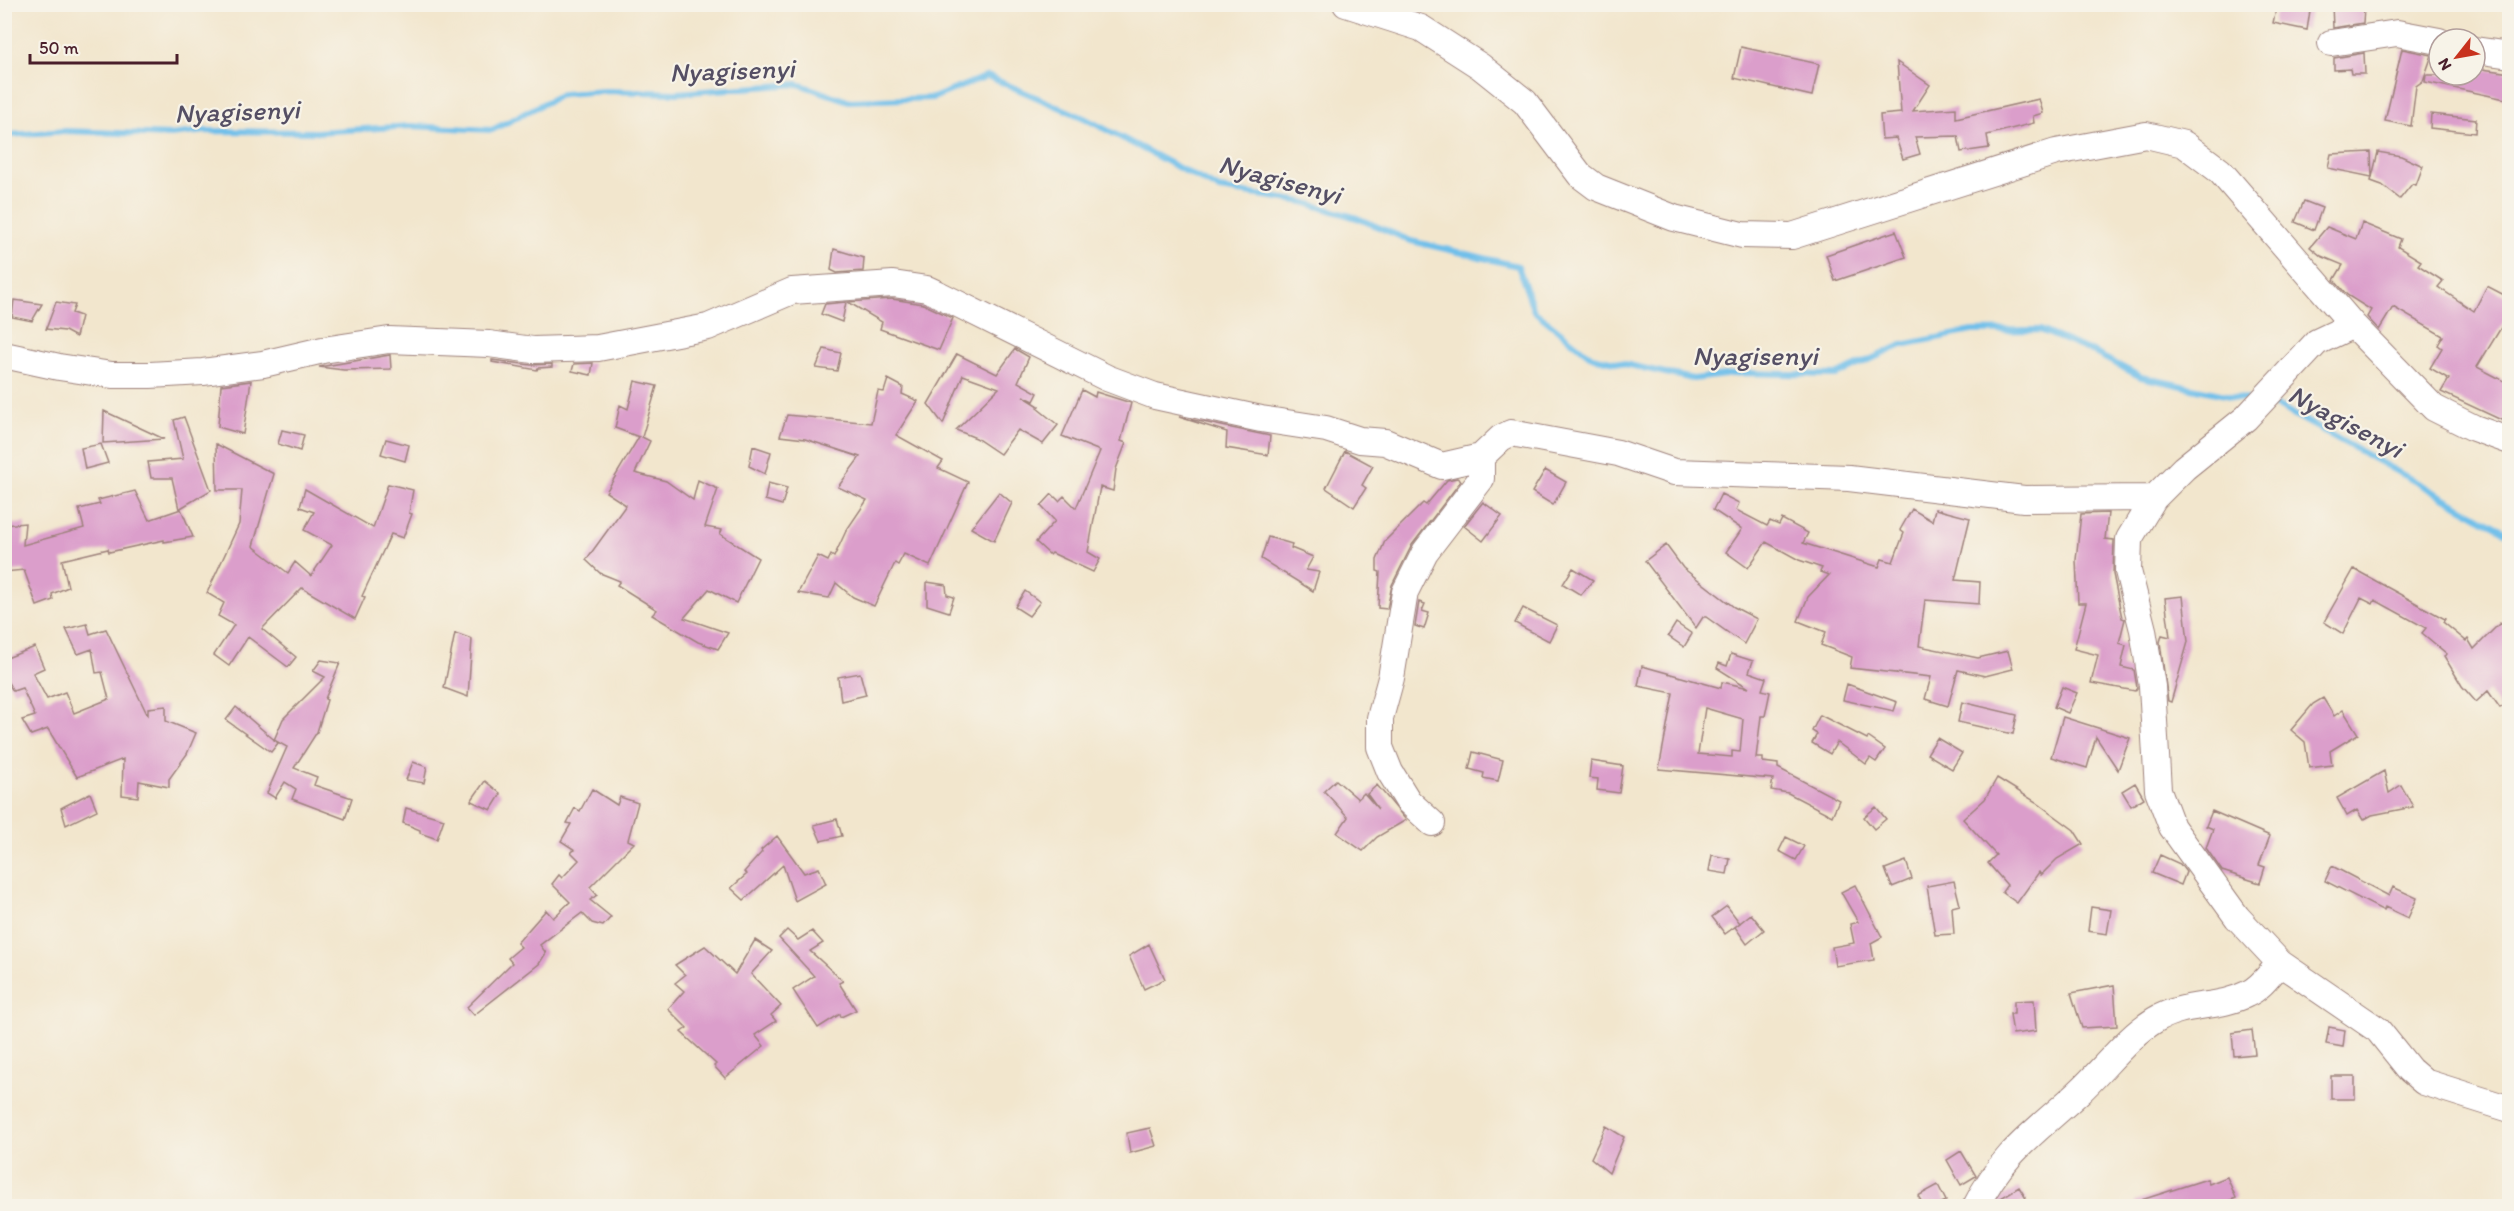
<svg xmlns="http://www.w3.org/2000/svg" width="2514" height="1211" viewBox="0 0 2514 1211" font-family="Itim,sans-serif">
<rect width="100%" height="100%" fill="#f7f3e8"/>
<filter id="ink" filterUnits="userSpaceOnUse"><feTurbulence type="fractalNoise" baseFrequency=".0167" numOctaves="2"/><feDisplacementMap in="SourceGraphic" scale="12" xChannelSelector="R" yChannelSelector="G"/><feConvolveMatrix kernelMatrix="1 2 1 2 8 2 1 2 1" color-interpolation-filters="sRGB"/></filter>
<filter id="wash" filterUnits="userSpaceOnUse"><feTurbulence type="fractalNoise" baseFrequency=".008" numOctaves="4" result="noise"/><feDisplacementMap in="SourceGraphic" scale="24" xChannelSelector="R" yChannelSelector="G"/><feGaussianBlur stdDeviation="1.35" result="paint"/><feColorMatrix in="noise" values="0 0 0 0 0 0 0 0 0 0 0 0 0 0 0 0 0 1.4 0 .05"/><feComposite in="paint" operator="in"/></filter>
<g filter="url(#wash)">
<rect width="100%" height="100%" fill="#f2e6cd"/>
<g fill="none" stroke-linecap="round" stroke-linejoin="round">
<!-- stream -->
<path stroke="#6fbfea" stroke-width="6" d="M4,132L9,135L66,131L170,135L207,131L316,132L411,126L492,130L562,94L606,91L676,93L798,84L848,101L933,98L987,76L1084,118L1219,189L1303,202L1357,218L1411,241L1518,266L1534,311L1592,357L1693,379L1742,373L1836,375L1902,345L1972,331L2040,330L2091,351L2141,377L2253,401
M2269,404L2280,407L2510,534"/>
</g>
<g id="blocks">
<!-- building -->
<path fill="#db9ecb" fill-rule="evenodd" d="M2277,4H2311L2307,30L2273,23Z
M2332,4H2355V7L2364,8L2363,23L2333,28Z
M1741,47L1819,64L1812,96L1734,78Z
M2402,49L2432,55L2423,81L2416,86L2411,126L2385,121Z
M2364,53L2365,74H2351L2350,69L2334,70V58Z
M1897,62L1930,85L1913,111L1956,108V118L2039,99L2043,113L2033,116L2034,123L1987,135L1989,148L1961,152L1958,136L1915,137L1920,154L1903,159L1896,138L1882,139L1880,115L1901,113Z
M2475,68L2510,73V100L2425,82L2426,75H2475Z
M2431,114L2476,119L2475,133L2430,128Z
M2371,152L2372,177L2378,152L2401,156L2423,166L2416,185L2412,184L2400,199L2382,185L2371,181L2372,177L2328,168L2331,154Z
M2304,201L2322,208L2314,230L2295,222Z
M2362,223L2401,239L2398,247L2421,261L2418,265L2443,281L2438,287L2474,311L2487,286L2510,298V313L2477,367L2510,384V424L2441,392L2449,379L2430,368L2442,348L2438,345L2443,336L2393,307L2379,330L2367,317L2371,310L2347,295L2334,280L2343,265L2321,256L2310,247L2327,227L2356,239Z
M1896,231L1906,257L1835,281L1826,255Z
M834,249L864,258L863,271L837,273L831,270Z
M892,299L923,304L953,318L939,350L880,329L882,322L848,302Z
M14,300L42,304L32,321L12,317Z
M56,302L75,305L72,313L81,316L76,337L65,331L46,329Z
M846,302L842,322L821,314L825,304Z
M824,349L841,353L837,371L816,368Z
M1015,349L1029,357L1018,382L1038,393L1034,401L1023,396L1039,406L1037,408L1058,425L1043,444L1018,430L1000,454L976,438L956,430L999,388L963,375L943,424L928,404L957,354L997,374Z
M390,355L391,369L344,370L319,367Z
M492,360L531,365L552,364V367L538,368L537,370L492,362Z
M593,363L591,375L572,371L574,364Z
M888,379L903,387L902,394L918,401L896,435L943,461L938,468L968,482L930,566L904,554L898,565L895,563L874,606L853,597L836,583L829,598L798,593L818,556L828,561L831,555L834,557L846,531L867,500L838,487L860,457L805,439L780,436L787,415L871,423L878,391L884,392Z
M251,381L243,434L218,427L221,385Z
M635,381L657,386L642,437L650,441L635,473L666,481L693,500L698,480L718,489L705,527L722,530L720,534L758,558L736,603L709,589L684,618L728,633L718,649L698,642L652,615L657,610L617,585L620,581L600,573L586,560L626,505L606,492L639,437L615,428L620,405L628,409Z
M1082,390L1095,397L1096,392L1131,403L1121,441L1126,443L1116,469L1113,491L1100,487L1088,552L1100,559L1093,572L1052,553L1050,555L1036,542L1055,521L1041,506L1052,494L1059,501L1064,496L1076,508L1100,451L1062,436Z
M104,411L164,439L103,443Z
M184,417L211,490L179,509L172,478H151L148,462L183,459L174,420Z
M1179,417L1270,436L1268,455L1226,448L1227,432Z
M282,430L304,435L300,451L278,444Z
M386,439L409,445L405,461L381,454Z
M101,444L108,463L85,469L81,448Z
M216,444L274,474L253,546L288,573L295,562L311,576L332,545L304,530L314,512L300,507L305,489L373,528L388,484L413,490L409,513L412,514L403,538L391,534L362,596L365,597L355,619L302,588L262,629L296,657L288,667L248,637L229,666L214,655L234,625L218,616L224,603L207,593L239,524L242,490H217Z
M753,446L771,452L765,474L749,466Z
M1345,451L1373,466L1362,485L1366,488L1354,507L1326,488Z
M1545,470L1566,482L1553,505L1532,492Z
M1457,478L1461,481L1412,545L1392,585L1387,609L1378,608L1380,572L1377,571V560L1385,541L1423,503L1426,505L1447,480Z
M768,483L787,488L782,505L765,500Z
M135,491L149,520L181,509L193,537L164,542V540L109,552L108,549L62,560L68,587L52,594L53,600L37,606L24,570L4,572V525L25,523L23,545L84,528L79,509L100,504L98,500Z
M999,492L1012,503L994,541L971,528Z
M1721,494L1739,503L1736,510L1767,526L1770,521L1779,525L1782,519L1808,533L1803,543L1879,567L1882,559L1893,562L1904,533L1900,530L1912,509L1932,521L1935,509L1970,518L1955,580L1980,582L1979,604L1925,600L1919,646L1978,658L2008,651L2013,669L1985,676L1958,670L1948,706L1925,699L1931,677L1850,668L1852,657L1821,645L1826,632L1798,621L1808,597L1829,575L1820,572L1822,568L1799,560L1766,542L1748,568L1726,552L1742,529L1713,510Z
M1483,502L1502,516L1483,541L1464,526Z
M2108,513L2105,539L2114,540L2113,574L2122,618L2125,619L2119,643L2126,645L2121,667L2134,670L2137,688L2135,691L2091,683L2098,655L2074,649L2086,603H2078L2076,560L2081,514Z
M1268,537L1292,544L1291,548L1313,557L1306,570L1319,572L1313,591L1261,559Z
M1666,545L1683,568L1734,607L1757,619L1744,644L1706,617H1703L1696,628L1645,561Z
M1573,568L1593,580L1581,595L1563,584Z
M2354,569L2445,619L2443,622L2466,641L2468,639L2474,649L2500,623L2510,633V701L2500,708L2488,691L2476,702L2462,686L2444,656L2447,654L2422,633L2426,628L2375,600L2373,604L2361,598L2343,634L2324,622Z
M927,582L946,585L947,595L954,597L949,612L927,605Z
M1025,591L1040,602L1029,616L1015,607Z
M2183,596L2188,642L2171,702L2168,701L2160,642L2162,635L2170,637L2165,598Z
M1419,602L1425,604L1422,611L1429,613L1424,629L1415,626Z
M1523,608L1557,625L1549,641L1515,623Z
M1676,623L1692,634L1684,647L1668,636Z
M87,624L90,634L106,629L148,716V708L166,706V721L196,733L187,754L169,779V787L139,781L138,797L122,795L123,759L77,777L48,729L31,735L22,720L35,716L22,688L13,691L4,676V659L35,647L44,668L33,673L47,699L65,692L74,713L109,699L102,672L96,673L92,649L78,654L66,629Z
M455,633L472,639L468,697L444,688Z
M1731,654L1753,661L1749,672L1766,678L1762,690L1770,692L1765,716H1761L1756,758H1763V762L1778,764V768L1839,800L1832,816L1788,793L1771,790L1773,779L1659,769L1673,693L1638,686L1642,666L1721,688L1722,682L1749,688L1717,668L1719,663L1727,666ZM1705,708L1743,719L1740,752L1732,751V757L1698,754Z
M321,660L340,663L325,699L327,700L317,732L294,768L317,777L314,785L352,798L345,819L292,799L296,789L285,782L275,798L267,793L287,747L274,740L283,719L325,677L313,671Z
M860,673L866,695L841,701L838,677Z
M1847,684L1897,702L1894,711L1843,700Z
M2062,687L2077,693L2068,713L2054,707Z
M2323,698L2334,716L2343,710L2358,734L2330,751L2332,765L2309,768L2305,742L2291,730L2313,704Z
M1962,702L2017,715L2013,734L1958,722Z
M236,707L278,743L271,752L226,720Z
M1820,715L1867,739L1868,737L1885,749L1876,762L1870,758L1866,764L1837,742L1830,754L1812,743L1817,734L1812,731Z
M2063,717L2130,738L2118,770L2096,737L2087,768L2051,757Z
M1937,738L1962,753L1952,769L1927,754Z
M1473,752L1503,760L1498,781L1483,778L1484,773L1469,769Z
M1591,761L1623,766L1619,793L1597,790L1598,779L1589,778Z
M413,762L427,767L424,783L406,780Z
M2384,771L2389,793L2401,785L2413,807L2372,815L2363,820L2357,810L2347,816L2337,798Z
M1997,778L2036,802L2074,830L2083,844L2057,859L2041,875L2039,872L2017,903L2002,892L2007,885L1988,863L1996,855L1963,819L1985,799Z
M1336,780L1358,799L1364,793L1378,809L1367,794L1377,785L1406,820L1377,837L1363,851L1337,833L1348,817L1324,791Z
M485,781L501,794L491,810L471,801Z
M2135,783L2144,798L2131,806L2122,791Z
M592,789L617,805L620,797L638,803L628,840L634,843L590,887L597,895L590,900L611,917L603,926L592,923L582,913L540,945L546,953L539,964L474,1015L467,1007L512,963L508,958L521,947L517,943L546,910L553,918L570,902L552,884L559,875L562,878L579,860L571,852L575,850L561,841L571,824L567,823L575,808L580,811Z
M90,793L97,810L66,825L61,808Z
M1876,807L1886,819L1874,829L1864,817Z
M406,808L444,819L437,839L420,833V830L403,823Z
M2212,811L2270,836L2259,865L2265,867L2260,883L2222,871L2206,848L2213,829L2206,826Z
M837,819L842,836L821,841L814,825Z
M777,836L804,873L819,868L826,884L795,901L783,865L744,900L731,888L747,874L744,872L762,852L761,850Z
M1786,837L1804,846L1796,860L1779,851Z
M1712,855L1730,859L1727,874L1709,871Z
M2160,855L2180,864L2186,872L2181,885L2152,873Z
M1906,861L1912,879L1892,887L1885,869Z
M2332,866L2389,896L2393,887L2417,898L2408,918L2385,907L2384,911L2325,881Z
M1954,881L1960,905L1952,907L1954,934L1935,935L1927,886Z
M1855,885L1882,937L1871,943L1874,960L1835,966L1832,947L1854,943L1850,924L1858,922L1841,892Z
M1727,906L1740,923L1725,934L1712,917Z
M2091,907L2111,910L2107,934L2088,931Z
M1751,914L1764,930L1747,944L1735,927Z
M787,930L798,940L812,931L823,943L810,951L843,981L839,983L856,1010L841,1017L840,1014L818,1028L793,990L814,976L779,938Z
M755,940L772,951L751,974L781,1006L771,1015L776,1021L755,1035L764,1046L725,1078L714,1066L716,1064L681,1032L687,1028L668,1009L684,991L675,983L685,975L675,965L705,946L735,974Z
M1149,944L1165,979L1144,989L1129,956Z
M2114,985L2117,1026L2082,1028L2071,993Z
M2034,1000L2036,1031L2013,1034L2010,1014H2014V1001Z
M2329,1027L2345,1030L2343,1047L2326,1044Z
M2252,1030L2255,1054L2234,1056L2232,1033Z
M2331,1076H2355V1099H2331Z
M1606,1126L1624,1137L1609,1173L1591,1158Z
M1150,1128L1156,1146L1130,1153L1127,1133Z
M1961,1151L1976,1176L1961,1185L1947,1160Z
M2227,1177L2236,1198L2215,1206H2135V1202L2207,1179L2209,1184Z
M1938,1185L1946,1201L1935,1206H1924L1918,1196Z
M2019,1187L2027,1200L2017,1206H1993L1996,1201Z"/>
</g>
</g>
<g filter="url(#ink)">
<use href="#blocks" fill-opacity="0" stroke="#9e827c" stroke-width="1.5"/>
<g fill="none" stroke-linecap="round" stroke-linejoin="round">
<!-- minor casing -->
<g stroke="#9e827c" stroke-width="28">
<path id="minor" d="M1346,4L1421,28L1480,66L1525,102L1580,175L1596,187L1674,218L1742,235L1792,236L2056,152L2146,135L2184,144L2220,171L2353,325L2434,408L2474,428L2510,441
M2331,43L2397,33L2439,41
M2475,50L2510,55
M2353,325L2317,342L2246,418L2184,468L2154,498L2129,539L2128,571L2143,630L2152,686L2158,790L2172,827L2237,917L2280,963L2378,1030L2410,1070L2424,1082L2510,1109
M4,355L59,367L112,375H150L203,372L263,364L323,350L389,340L489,344L533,350L598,348L708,327L792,291L893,284L927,289L940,295L1107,378L1155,396L1261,419L1326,429L1360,440L1385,442L1442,466L1481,457L1501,438L1511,433L1618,453L1674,472L1849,478L2024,499L2154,498
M1432,823L1408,801L1390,772L1380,747V718L1391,678L1405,592L1425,552L1481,479V457
M1976,1206C2003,1152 2036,1132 2079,1092C2104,1069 2126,1038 2155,1020C2184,1002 2218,1009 2247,994C2261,988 2270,974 2280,963"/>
</g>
<!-- minor -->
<use href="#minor" stroke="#fff" stroke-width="26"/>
</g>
</g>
<g text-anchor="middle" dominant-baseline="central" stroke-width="4.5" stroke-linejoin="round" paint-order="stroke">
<!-- water labels -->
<g font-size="27" font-style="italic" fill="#554f64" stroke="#f7f3e8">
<text transform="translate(732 70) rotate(-2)">Nyagisenyi</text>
<text transform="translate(237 111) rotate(-2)">Nyagisenyi</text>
<text transform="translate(1280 179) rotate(15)">Nyagisenyi</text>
<text x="1755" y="355">Nyagisenyi</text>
<text transform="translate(2346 421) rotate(28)">Nyagisenyi</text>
</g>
</g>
<!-- margin -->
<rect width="2514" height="1211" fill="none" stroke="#f7f3e8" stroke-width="24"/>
<!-- north arrow -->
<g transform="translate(2457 57) rotate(239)"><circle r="28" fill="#f7f3e8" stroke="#b29e9c" stroke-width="1.5"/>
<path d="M0-4.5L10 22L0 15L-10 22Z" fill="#c8321e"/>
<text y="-9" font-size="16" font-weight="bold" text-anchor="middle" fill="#4a1f2b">N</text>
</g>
<!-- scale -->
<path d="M30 54v9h147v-9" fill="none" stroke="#4a1f2b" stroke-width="3"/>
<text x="39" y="54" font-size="18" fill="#4a1f2b" stroke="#f7f3e8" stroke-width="4.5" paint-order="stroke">50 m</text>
</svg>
